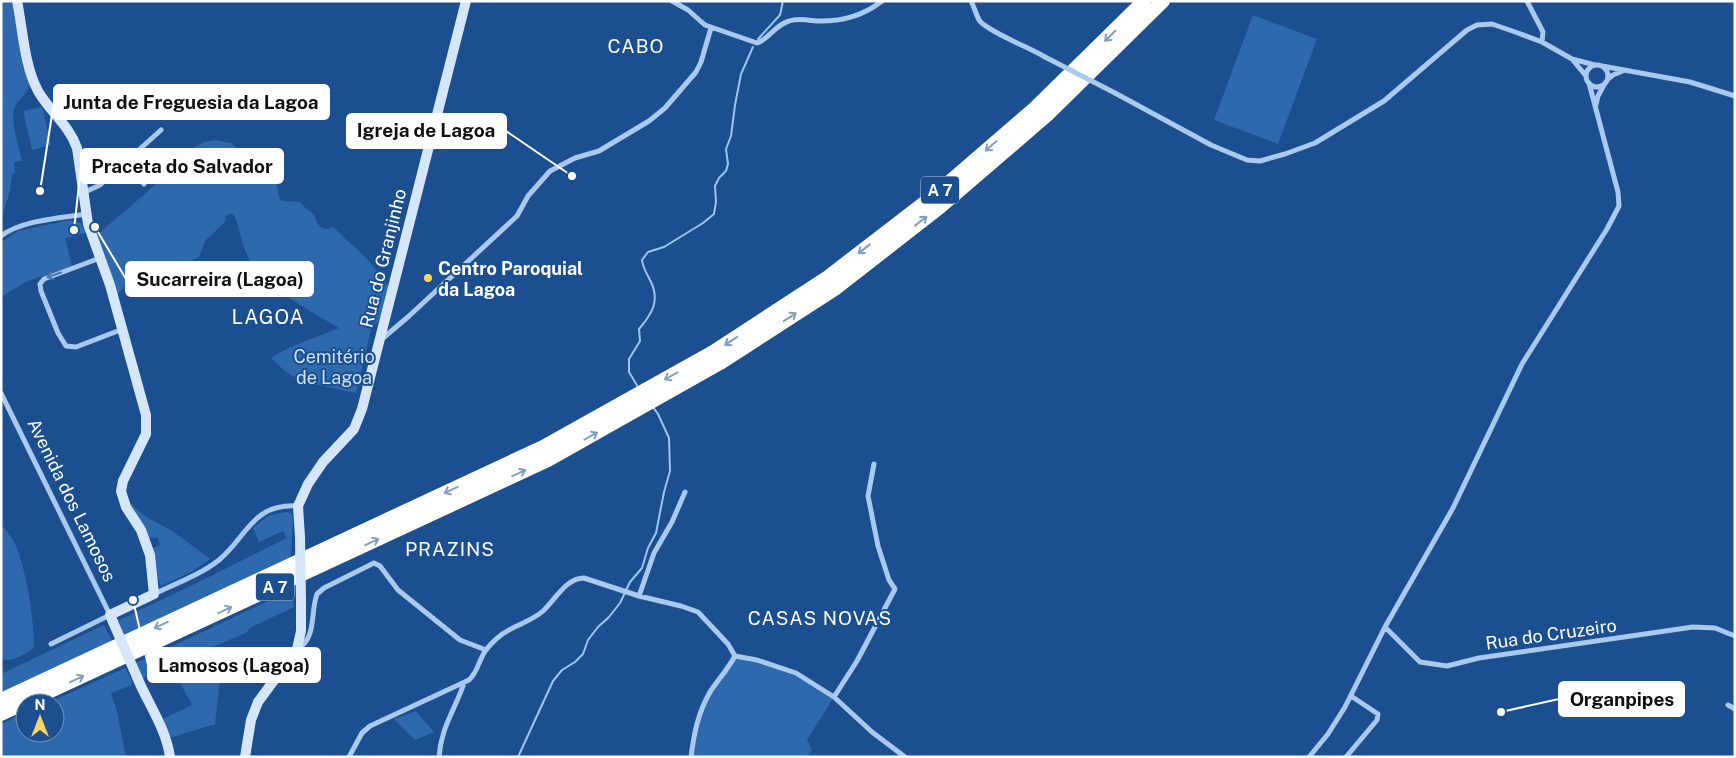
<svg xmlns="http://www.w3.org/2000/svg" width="1736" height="758" viewBox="0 0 1736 758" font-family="'Public Sans',sans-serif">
<rect width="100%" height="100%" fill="#1b4f8f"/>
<!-- green -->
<path fill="#2e69ad" d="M1,1H13L30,83C28,93 20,98 15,106C9,118 19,147 22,161L14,162L15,173L12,174L10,191L1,220Z
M1253,15L1317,39L1278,144L1214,120Z
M42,107L51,145L32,150L23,111Z
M215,140L231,143L276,179L279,197L282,201L299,202L314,215L317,223L322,228L327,229L333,227C342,236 351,244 360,252C371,262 380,275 389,287L383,314L371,330L356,393L303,382L286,372L271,358C292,344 317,338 339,328C309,310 272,292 251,262C244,251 240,234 237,222L234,215L230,213L225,217L226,221L205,241L199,257L188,262L184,261L166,270L157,271L147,289L137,293L133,291L136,286L133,282L127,284L117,295L97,235L146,193L195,147L204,142Z
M70,220L81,223L86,233L65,238L72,266L28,281L2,296L1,242L18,231Z
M128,499C136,514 157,522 172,531C185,540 198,550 210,559L191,572L161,586L156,575L151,549L160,545L157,537L148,539L132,510Z
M285,512L291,513L293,519L291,558L123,636L117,621L199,582L287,538L283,531L259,542L253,528L268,516Z
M1,524C6,530 12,537 15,544C27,572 34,618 34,648C24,654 13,663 1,659Z
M292,590L294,607L250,628L246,633L212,647L211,650L222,675L220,678L215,724L170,738L163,719L192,705L170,664L142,679L134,664Z
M104,625L112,641L1,692V674Z
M735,656L785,669L834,697L807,740L812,750L807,757H691L695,726L710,692Z
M125,668L132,681V685L111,693L117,712L126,757H1V724L25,713V733H55V703H48Z
M416,711L434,732L415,740L394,719Z"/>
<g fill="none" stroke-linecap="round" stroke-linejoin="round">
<!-- stream -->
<path stroke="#9cc4f0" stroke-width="2" d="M758,39L780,15L783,1
M638,387L629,372V359L640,341L639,329C652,314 660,301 651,282C647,274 643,268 642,260L648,252L664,247L703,223L714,214L716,202L715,186L719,178L726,171L728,164L726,149L731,136L735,105L741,74L753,47
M518,757L553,681L562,670L575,662L583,654L588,640L598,627L609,617L620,603L630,582L642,568L648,548L656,533L664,492L670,471L669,438L658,414L653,407"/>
<!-- street -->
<path stroke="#a9c9ee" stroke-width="5" d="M672,1L688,10L705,25L757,43C769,39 775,25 789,21C798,18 807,20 816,21C841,22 863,16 882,1
M971,1C974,7 976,14 979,20C985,30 1032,49 1045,57
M1527,1L1543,32L1542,42
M1572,59L1595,65
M1586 76a11 11 0 1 1 22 0a11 11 0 1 1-22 0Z
M1602,66L1690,82L1735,96
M1608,79L1613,75L1625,70
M1115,93L1211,145L1247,160L1260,161L1285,154L1315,143L1384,101L1467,30L1477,25L1492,24L1518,33L1542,42L1572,59L1586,76
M1596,105L1598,96L1604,85
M124,163L144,184
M85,192L100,185L161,130
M1,236C22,220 61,218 86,214
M100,258L44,279L40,284L41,291L58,333L66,346L76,347L123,329
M382,339L409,316L517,216L528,196L550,171L575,158L599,151L649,121L665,108L696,72L701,62L711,28
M1,393L110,615L51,644
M154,594C175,584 200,575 219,560C247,537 252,503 298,506
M639,596L654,553L672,522L685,492
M1385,627L1420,662L1447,666L1479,658L1693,627L1715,628L1735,636
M298,649C317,637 310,613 317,594L324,588L374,563L380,566L398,590L460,640L486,650
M735,656L757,660L796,673L834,697L857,661L895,589L889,580L878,546L868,496L874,464
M834,697L872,732L905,757
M1728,705L1735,709
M349,757L362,733L370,726L469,680C478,672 479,659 486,650C491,643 501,634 509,630C521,623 533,620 543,611C555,600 566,578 584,578L639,596L681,606L698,612L728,644L735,656
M439,757C441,727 455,710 464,683
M691,757C694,733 698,713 710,692C718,680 728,669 735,656
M1309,757L1328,734L1345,707L1385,627L1453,508L1522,364L1607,229L1619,206L1618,192L1589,83
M1346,757L1377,720L1378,714L1351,696"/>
<!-- secondary -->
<path stroke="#d6e6fa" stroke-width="10" d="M17,1C23,30 24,65 38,91C50,112 69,125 77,148L88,224L110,285L146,415V434L123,481L121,491L126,507L141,530L150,555L154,594L110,615L113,622
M300,537L298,506L308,484L323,462L354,429L362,409L466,1
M137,677C148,704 166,728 170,757
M245,757L251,720L258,702L297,649L301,631V600"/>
<!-- highway -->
<path stroke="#fff" stroke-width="14" d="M1,700L543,447L713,352L828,277L932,197L1034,109L1144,1
M1,714L548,460L720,363L836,288L940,207L1047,115L1163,1"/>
<!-- street-bridge -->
<path stroke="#a9c9ee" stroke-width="5" d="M1045,57L1115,93"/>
<!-- secondary-bridge -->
<path stroke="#d6e6fa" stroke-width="10" d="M300,537L301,600
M113,622L137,677"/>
</g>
<!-- one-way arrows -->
<defs><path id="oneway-shaft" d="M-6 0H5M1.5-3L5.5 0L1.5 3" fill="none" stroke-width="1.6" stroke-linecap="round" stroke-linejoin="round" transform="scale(1.25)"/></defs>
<g stroke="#829ec1">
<use href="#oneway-shaft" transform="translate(1110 36) rotate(135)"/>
<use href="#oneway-shaft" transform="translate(991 146) rotate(139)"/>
<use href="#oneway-shaft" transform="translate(921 221) rotate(-38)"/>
<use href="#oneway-shaft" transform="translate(864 249) rotate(142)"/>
<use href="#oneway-shaft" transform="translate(790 317) rotate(-33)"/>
<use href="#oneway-shaft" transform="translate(731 341) rotate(147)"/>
<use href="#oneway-shaft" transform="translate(671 376) rotate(151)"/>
<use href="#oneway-shaft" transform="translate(591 436) rotate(-29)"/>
<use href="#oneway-shaft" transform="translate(519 473) rotate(-25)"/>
<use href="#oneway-shaft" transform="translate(451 490) rotate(155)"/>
<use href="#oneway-shaft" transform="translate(372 542) rotate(-25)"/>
<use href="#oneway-shaft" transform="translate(225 610) rotate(-25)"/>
<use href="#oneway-shaft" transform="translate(161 625) rotate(155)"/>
<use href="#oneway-shaft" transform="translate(77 679) rotate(-25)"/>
</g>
<use stroke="#4674ac" href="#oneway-shaft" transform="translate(54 275) rotate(161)"/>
<!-- markers -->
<circle fill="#ffd166" stroke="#1b4f8f" stroke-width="2" cx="428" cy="278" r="5"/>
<g text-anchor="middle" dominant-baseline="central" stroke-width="4" stroke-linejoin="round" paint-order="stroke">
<!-- shield labels -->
<g fill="#1b4f8f" stroke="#bbcadd" stroke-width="1">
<rect x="921" y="176.5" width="38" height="27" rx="4"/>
<rect x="256" y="573.5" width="38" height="27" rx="4"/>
</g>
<g font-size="16" font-weight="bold" fill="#fff">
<text x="940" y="190">A 7</text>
<text x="275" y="587">A 7</text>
</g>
<!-- street labels -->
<g font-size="18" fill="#fff" stroke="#1b4f8f">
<text transform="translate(383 258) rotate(-76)">Rua do Granjinho</text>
<text transform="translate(72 500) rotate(64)">Avenida dos Lamosos</text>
<text transform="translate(1551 634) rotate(-8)">Rua do Cruzeiro</text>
</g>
<!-- poi labels -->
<g font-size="18" font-weight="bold" fill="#fff" stroke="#1b4f8f" text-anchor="start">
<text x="438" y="268">Centro Paroquial<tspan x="438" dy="21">da Lagoa</tspan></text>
</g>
<!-- park labels -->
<g font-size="18" fill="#cfe3fa" stroke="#1b4f8f">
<text x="334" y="356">Cemitério<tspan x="334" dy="21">de Lagoa</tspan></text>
</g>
<!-- neighbourhood labels -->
<g font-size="19" letter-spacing="1" fill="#fff" stroke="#1b4f8f">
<text x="636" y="46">CABO</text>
<text x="450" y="549">PRAZINS</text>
<text x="820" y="618">CASAS NOVAS</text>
</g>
<!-- quarter labels -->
<g font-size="20" letter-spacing="1" fill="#fff" stroke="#1b4f8f">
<text x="268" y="317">LAGOA</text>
</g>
</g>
<!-- callouts -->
<path fill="none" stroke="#fff" stroke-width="2" d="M40 191L54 102M572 176L506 131M74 230L81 166M95 227L126 279M133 600L148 665M1501 712L1559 699"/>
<g fill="#fff" stroke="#1b4f8f" stroke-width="2">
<circle cx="40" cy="191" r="5"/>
<circle cx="572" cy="176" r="5"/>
<circle cx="74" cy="230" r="5"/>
<circle cx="95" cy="227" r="5"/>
<circle cx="133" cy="600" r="5"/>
<circle cx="1501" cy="712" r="5"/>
</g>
<g fill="#fff" stroke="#fff" stroke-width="2">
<rect x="54" y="85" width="275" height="34" rx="5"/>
<rect x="347" y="114" width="159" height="34" rx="5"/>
<rect x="81" y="149" width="202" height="34" rx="5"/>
<rect x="126" y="262" width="187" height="34" rx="5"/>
<rect x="148" y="648" width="172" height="34" rx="5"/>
<rect x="1559" y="682" width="125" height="34" rx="5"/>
</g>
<g font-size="19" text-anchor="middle" font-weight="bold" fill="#111">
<text x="191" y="109">Junta de Freguesia da Lagoa</text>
<text x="426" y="137">Igreja de Lagoa</text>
<text x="182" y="173">Praceta do Salvador</text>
<text x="220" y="286">Sucarreira (Lagoa)</text>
<text x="234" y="672">Lamosos (Lagoa)</text>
<text x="1622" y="706">Organpipes</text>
</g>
<!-- border -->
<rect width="1736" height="758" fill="none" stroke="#ffffff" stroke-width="5"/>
<!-- north arrow -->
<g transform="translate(40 718)"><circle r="24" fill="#1b4f8f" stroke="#7695bc"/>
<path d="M0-4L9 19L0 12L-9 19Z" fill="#ffd166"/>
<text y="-8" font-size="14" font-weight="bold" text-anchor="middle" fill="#ffffff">N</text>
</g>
</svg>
